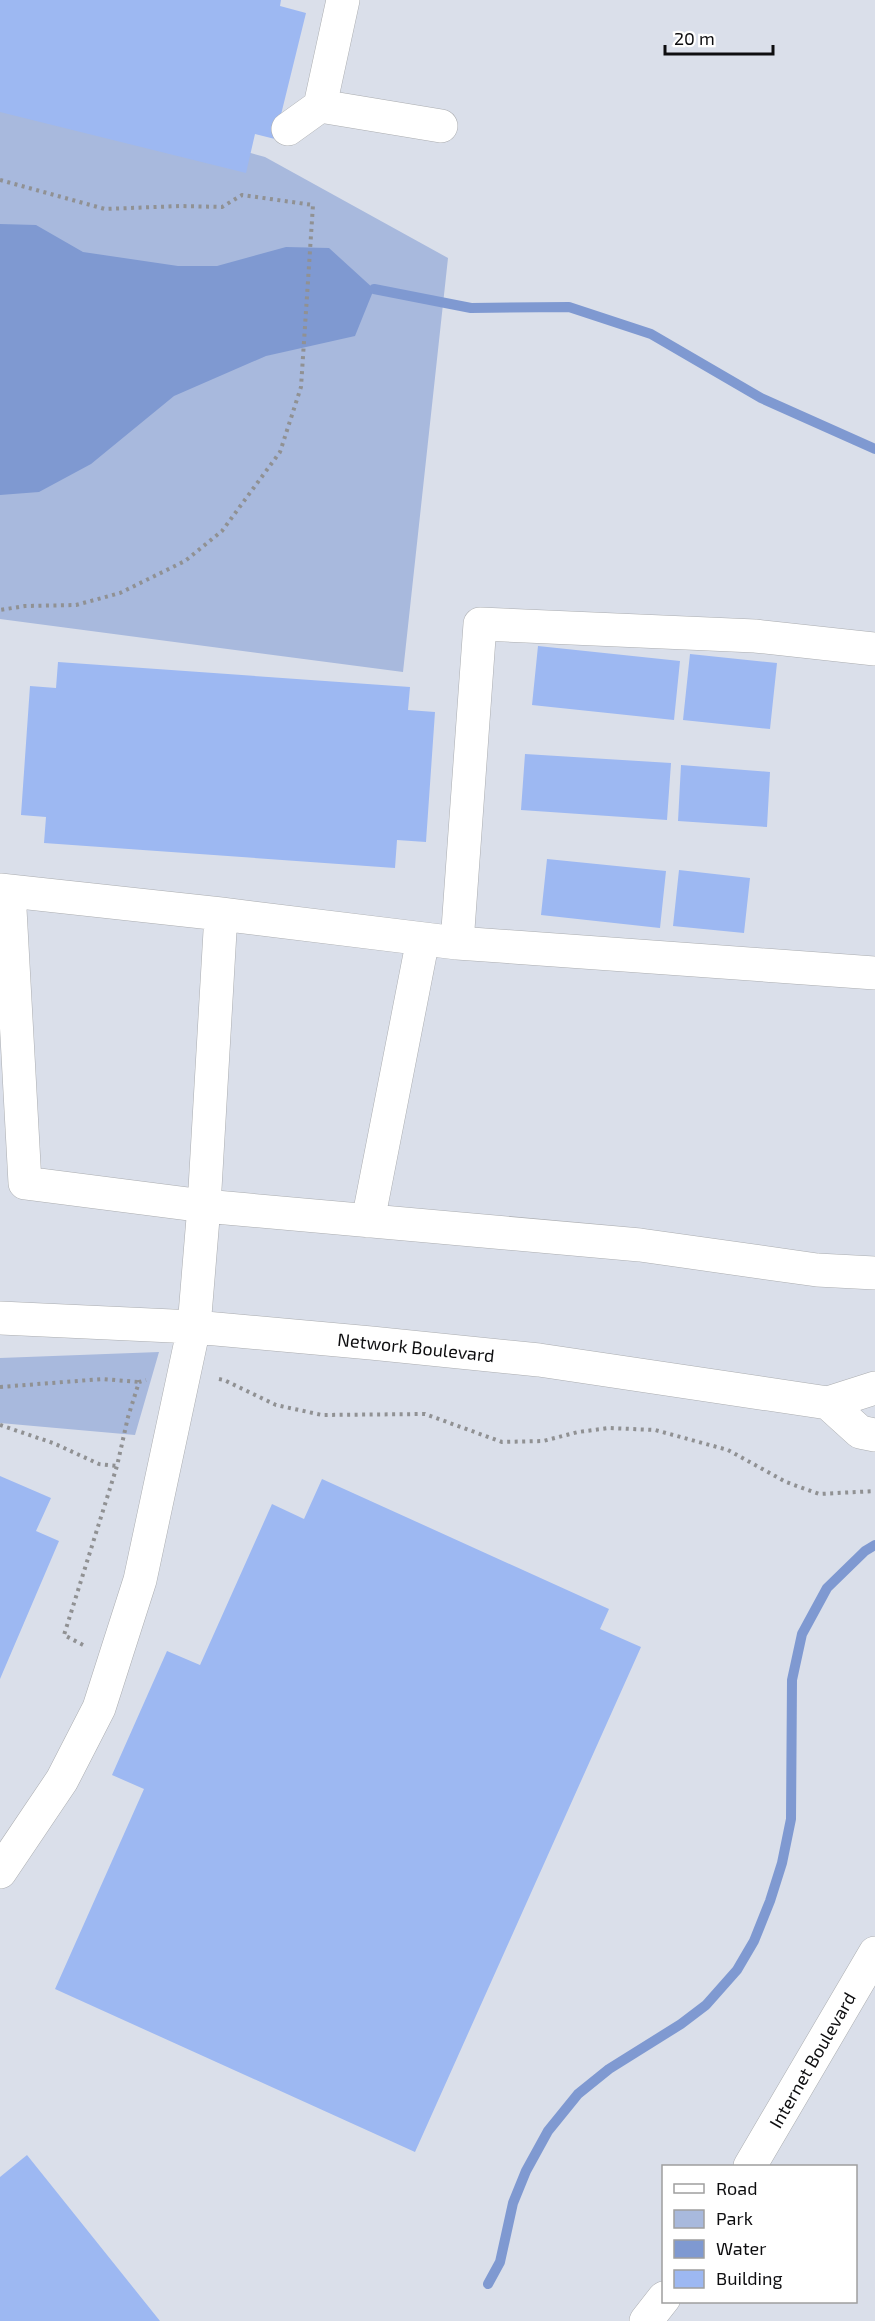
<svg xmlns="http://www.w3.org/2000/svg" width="875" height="2321" viewBox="0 0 875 2321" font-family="'Exo 2',sans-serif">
<rect width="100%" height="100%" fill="#e6e8eb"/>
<!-- built -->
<path fill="#dadfea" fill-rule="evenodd" d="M0,0H875V2321H0ZM664,2166H856V2302H664Z"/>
<!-- green -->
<path fill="#a8b9dd" d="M0,82L265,157L448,258L403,672L0,619Z
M159,1352L135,1435L0,1423V1358Z"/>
<!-- water -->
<path fill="#7f99d1" d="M0,224L36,225L83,252L178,266H217L286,247L329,248L374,289L355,336L266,356L174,396L91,464L39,492L0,495Z"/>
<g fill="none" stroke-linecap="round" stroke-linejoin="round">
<!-- stream -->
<path stroke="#7f99d1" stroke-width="10" d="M374,289L471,308L569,307L651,334L761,398L875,449
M488,2284L500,2262L513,2203L526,2171L548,2131L578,2094L609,2069L681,2024L706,2005L737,1970L754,1941L770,1901L782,1863L791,1819L792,1680L802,1634L827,1588L865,1551L875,1545"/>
</g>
<!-- building -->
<path fill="#9db8f2" d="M0,0H281L280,6L306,13L275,139L255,134L246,173L0,112Z
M538,646L680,661L674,720L532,705Z
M690,654L777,663L770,729L683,720Z
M58,662L410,687L408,710L435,712L426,842L397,840L395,868L44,843L46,817L21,815L30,686L56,688Z
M525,754L671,763L667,820L521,810Z
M681,765L770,772L767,827L678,821Z
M547,859L666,871L660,928L541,915Z
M679,870L750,878L744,933L673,926Z
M0,1476L51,1498L36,1531L59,1541L0,1679Z
M322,1479L609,1609L600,1629L641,1647L415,2152L55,1989L144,1789L112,1775L167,1651L200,1665L272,1504L304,1519Z
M27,2155L160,2321H0V2177Z"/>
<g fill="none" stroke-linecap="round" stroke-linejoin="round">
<!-- minor casing -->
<g stroke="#abadb0" stroke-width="34">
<path id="minor" d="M343,0L320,106L441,126
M288,129L320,106
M0,890L221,914L457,943L875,973
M9,891L25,1183L204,1206L640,1245L817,1270L875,1273
M457,943L480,624L755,636L875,649
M368,1221L423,939
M0,1318L194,1327L371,1343L539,1360L828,1403L875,1388
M828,1403L860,1432L875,1435
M0,1872L62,1780L99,1708L140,1580L194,1327L204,1206L221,914
M750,2166L875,1953
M646,2321L664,2298"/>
</g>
<!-- path -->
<path stroke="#909193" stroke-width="4" stroke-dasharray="3 4.5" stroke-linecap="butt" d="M0,180L105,209L180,206L222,207L242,195L313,205L301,387L280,452L222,531L185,561L120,593L76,605L25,606L0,610
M219,1379L224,1380L276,1405L322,1415L425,1414L502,1442L543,1441L578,1432L609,1428L655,1430L728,1450L786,1482L819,1494L875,1491
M0,1387L103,1379L139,1382
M0,1425L53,1443L99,1464L117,1466
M83,1645L64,1635L117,1466L128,1417L139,1382L146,1380"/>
<!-- minor -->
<use href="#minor" stroke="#fff" stroke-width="33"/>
</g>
<g text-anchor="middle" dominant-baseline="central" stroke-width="5" stroke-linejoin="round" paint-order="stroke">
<!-- street labels -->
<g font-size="18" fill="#0e0e10" stroke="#fff">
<text transform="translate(416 1347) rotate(6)">Network Boulevard</text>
<text transform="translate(812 2060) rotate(-60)">Internet Boulevard</text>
</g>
</g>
<!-- legend -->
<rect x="662" y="2165" width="195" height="138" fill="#ffffff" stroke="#9f9f9f" stroke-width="1.5"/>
<rect x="674" y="2184" width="30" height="9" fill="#ffffff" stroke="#9f9f9f" stroke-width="1.5"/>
<text x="716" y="2195" font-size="18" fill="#0e0e10">Road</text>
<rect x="674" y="2210" width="30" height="18" fill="#a8b9dd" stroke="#9f9f9f" stroke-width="1.5"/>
<text x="716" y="2225" font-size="18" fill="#0e0e10">Park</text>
<rect x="674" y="2240" width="30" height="18" fill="#7f99d1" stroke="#9f9f9f" stroke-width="1.5"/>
<text x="716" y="2255" font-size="18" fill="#0e0e10">Water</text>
<rect x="674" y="2270" width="30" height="18" fill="#9db8f2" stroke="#9f9f9f" stroke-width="1.5"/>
<text x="716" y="2285" font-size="18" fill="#0e0e10">Building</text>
<!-- scale -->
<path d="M665 45v9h108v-9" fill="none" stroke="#0e0e10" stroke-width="3"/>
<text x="674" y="45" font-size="18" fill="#0e0e10" stroke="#ffffff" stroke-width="4.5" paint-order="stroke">20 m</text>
</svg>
